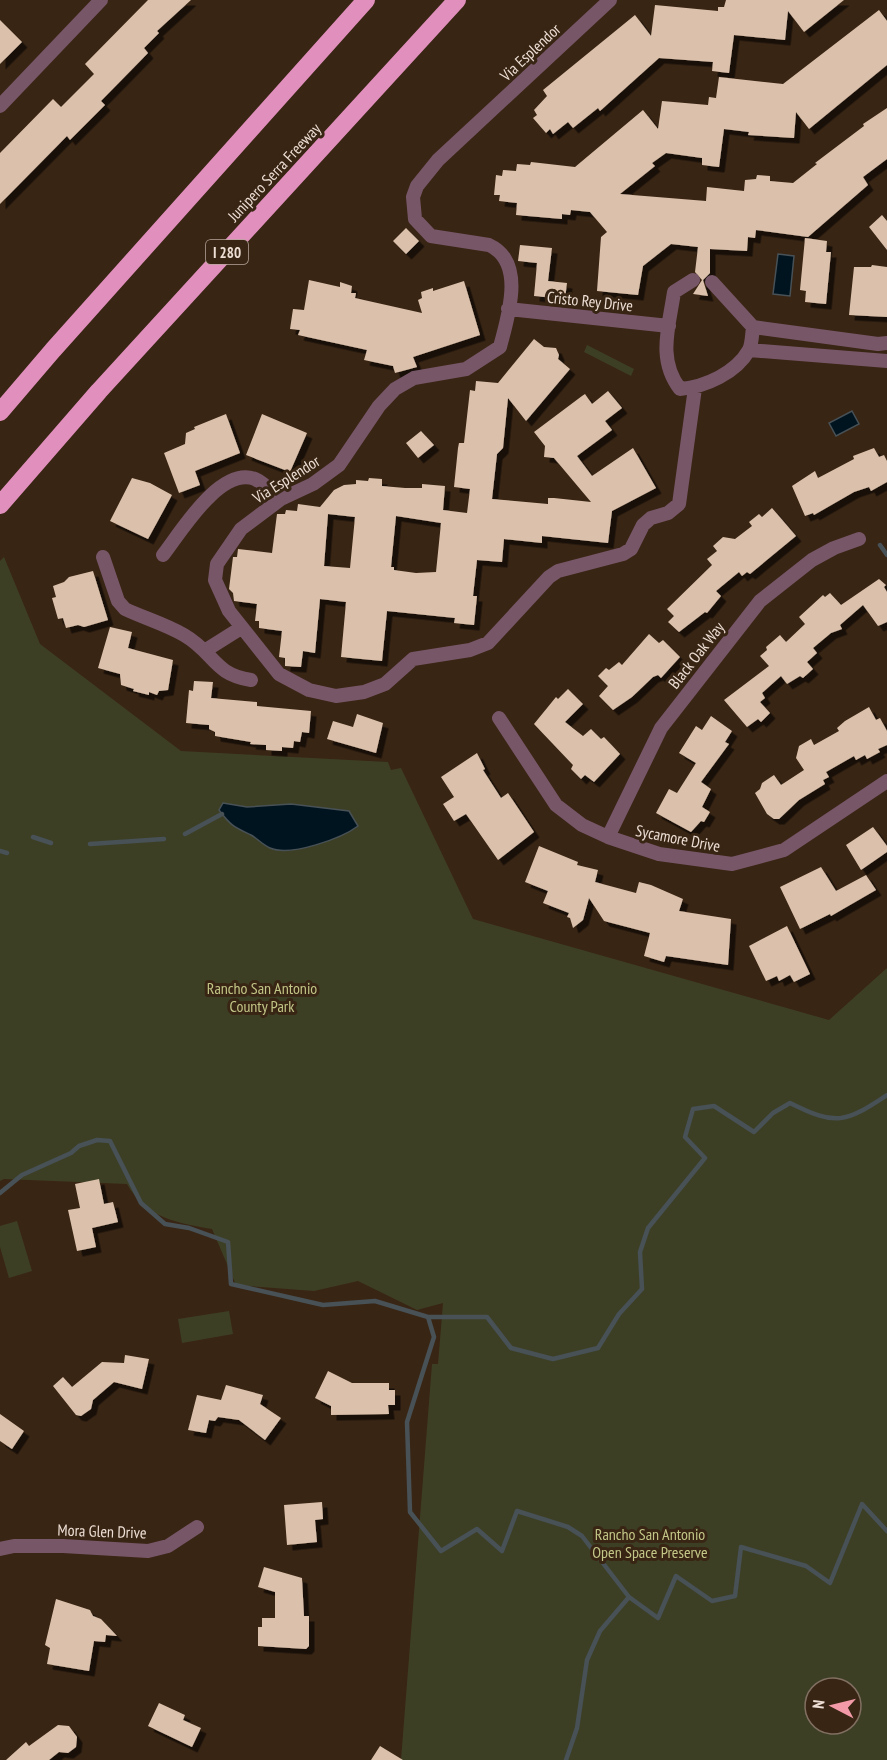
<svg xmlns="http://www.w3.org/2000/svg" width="887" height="1760" viewBox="0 0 887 1760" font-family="'PT Sans Narrow',sans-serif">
<defs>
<filter id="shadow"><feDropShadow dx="5.5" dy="5.5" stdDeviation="0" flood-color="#0009"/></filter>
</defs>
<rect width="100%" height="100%" fill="#392514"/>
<!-- green -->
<path fill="#3d3f25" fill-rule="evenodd" d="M587,345L634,369L631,376L584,352Z
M4,557L40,644L181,751L388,762L391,770L401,768L473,919L829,1020L887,968V1760H401L432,1364H438L443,1303L417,1310L358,1281L314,1291L236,1285L212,1229C177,1223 146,1218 127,1184L4,1179L0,1181V561ZM815,1688H851V1724H815Z
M17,1221L32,1271L9,1278L0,1247V1226Z
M229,1311L233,1334L182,1343L178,1319Z"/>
<!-- water -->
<path fill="#001420" stroke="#475156" stroke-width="1.5" d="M778,254L794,256L790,296L773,294Z
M852,411L859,424L836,436L829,423Z
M223,803L247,807L291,804L349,811L358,826C342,838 291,857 270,848C263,845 258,839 251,835C234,827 231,826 219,810Z"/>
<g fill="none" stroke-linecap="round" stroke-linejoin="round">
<!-- stream -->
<path stroke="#475156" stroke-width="4.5" d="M880,545L887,555
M185,834L222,814
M33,837L51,843
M90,844L164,839
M0,851L7,853
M0,1193L22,1175L71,1153L79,1146L97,1140L110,1141L141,1203L165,1224L189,1228L228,1242L231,1284L323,1305L375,1301L428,1317H487L511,1348L553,1359L598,1348L619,1314L642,1289L640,1252L648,1228L705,1158L685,1137L693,1109L714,1106L754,1132L773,1113L790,1103C836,1126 845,1123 887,1095
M428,1317L434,1337L407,1422L410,1512L441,1551L477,1529L502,1551L517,1511L568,1527L582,1536L629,1597L658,1618L676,1576L712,1601L735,1596L741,1547L806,1566L830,1583L862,1504L887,1531
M566,1760L577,1728L587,1660L600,1631L629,1597"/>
</g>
<!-- building -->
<path fill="#dbc1ac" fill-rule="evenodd" filter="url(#shadow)" d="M148,0H191L157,31L159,33L144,48L148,53L101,101L105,105L70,140L67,136L0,204V153L53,99L61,107L94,74L85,64Z
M726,0H844L804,32L788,11L785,40L734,35L729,73L712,71L713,62L659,58L600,111L598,108L573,128L568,122L553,134L550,129L546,133L533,118L537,115L534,110L547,96L543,90L635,15L651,36L655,5L718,11V7H724Z
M879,10L887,21V65L809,129L796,112L794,138L748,135L749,132L724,129L719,167L702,165V158L666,153L652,163L655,166L620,194L706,201L707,187L744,191L745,180L756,179L757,175L770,176V181L793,183L817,164L815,163L864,126L863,124L887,108V159L863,177L868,185L808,237L756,230L755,238L748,237L747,251L710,249V273L703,280L708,296L693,294L702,280L695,272L698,247L671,244L643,266L638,295L597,291L601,237L607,232L590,212L571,210L570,215L562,214V219L516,215L517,203L499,201L500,195H494L496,175L502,176L503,170L516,171L517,164L530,165L531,162L575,167L643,110L658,129L662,101L708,105L709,97L716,98L719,77L783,84Z
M0,20L22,42L0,64Z
M882,215L887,221V250L869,227Z
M406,228L419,241L406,254L393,241Z
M805,238L827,241L826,252H831L826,304L805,302L806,291L800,290Z
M520,245L552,248L548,281L567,283L565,299L534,296L537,263L518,261Z
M872,265L887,267V317L849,315L854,267H871Z
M309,280L340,287V282L352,286L351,293H356L355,298L422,313L418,300L422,298L421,292L433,288V291L464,281L480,335L413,357L417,367L395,373L393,366L364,360L367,350L298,335L300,330L290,329L293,309L304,310Z
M534,339L544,347L556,348L559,355L558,359L570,369L526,421L508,398L503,448L497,454L492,499L548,504V498H554L591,502L554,458L544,457L545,446L534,432L582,396L585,394L592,404L608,391L622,408L605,421L612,430L577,456L592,476L633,448L656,488L612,511L608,543L542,536V543L504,539L502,562L477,560L473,596H477L474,625L454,623L455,618L387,611L382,661L341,657L346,602L320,599L315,653L303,651L301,667L285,666V658L279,657L282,631L259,628V621H255L257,604L234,601L233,593L229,589L233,557H237L238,549L272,553L277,514H285L286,510L297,511L298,504L320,507L334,490L344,485L356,484V480L368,481L369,478L382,479V486L405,488H422V484L445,486L443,510L467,513L470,489L454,487L458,448L459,443H464L470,390L475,391L476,381L498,383ZM328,514L355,517L350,568L324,566ZM396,516L441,523L436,572L416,573L394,570V567H391Z
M226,414L240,453L195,471L200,485L179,493L164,453L185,444L186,433L195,429L194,427Z
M262,414L307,433L290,472L246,455Z
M421,431L434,445L418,458L406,443Z
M874,448L879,457L884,455L887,461V482L871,491L869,487L854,492L814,515L813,513L805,516L792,486L815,471L818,478L854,459L853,456Z
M132,478L150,483L172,495L148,539L110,521Z
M772,508L796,536L750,574L747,572L742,576L739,572L716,591L721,596L707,613L705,612L679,632L668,622L674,616L667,609L712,565L707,559L717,551L713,546L723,537L735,539L752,526L749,522L759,514L762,517Z
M93,571L108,620L84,627L78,625L66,628L63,618L58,619L52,598L56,597L53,586L64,582L69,577Z
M879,579L886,585L884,587L887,592V622L878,626L863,605L840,625L842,629L831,633L813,648L817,653L807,662L813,669L803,678L800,676L787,684L781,676L762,693L765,698L760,702L770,713L761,722L758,719L747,727L724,700L769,666L760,656L767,650L766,647L780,635L786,642L805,624L799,617L823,595L825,597L830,593L841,605Z
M110,627L132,632L128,648L173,660L168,690L159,691L157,695L149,692V695L133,691L134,689L121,685L120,674L98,668Z
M649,634L659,643L663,640L680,657L661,678L658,675L653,677L632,697L613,710L599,696L608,686L598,676L606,668L609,670L619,662L622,665Z
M194,681L213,682L211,698L257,702V706L311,711L309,733L302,732L300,742L294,741L293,748L282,747V751L266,750V745L250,744L251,742L215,736V732L209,729V725L186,723L189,690L193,691Z
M568,689L583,704L565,722L583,736L591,729L601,739L604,737L620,754L594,782L585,775L581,779L571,769L573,765L534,724L556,697L558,699Z
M869,707L876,720L880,718L887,731V745L878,749L880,752L867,759L865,755L856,760L854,756L826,772L829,777L823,780L825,784L799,800L779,819H774L767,814L755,793L760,789L762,783L774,775L781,785L804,770L796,758L799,746L811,739L814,745L839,731L837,728L845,721Z
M357,714L383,723L376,753L327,739L333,721L353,727Z
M711,716L732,731L725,742L729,744L701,782L711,789L702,807L710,812L704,822L701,821L691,832L656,813L669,789L677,793L696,763L679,753L696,726L702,730Z
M477,753L485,769L483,770L501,798L508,793L534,832L498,860L466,814L454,821L443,804L454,797L441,777Z
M873,827L887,846V852L861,870L846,845Z
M539,846L578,862L577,865L598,870L595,882L636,893L639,882L651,885L683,899L679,911L731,919L728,965L666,956L664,962L644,956L650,933L604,921L589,898L583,920L573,928L570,918L567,917L569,913L543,903L548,891L525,882Z
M821,867L836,891L866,875L876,890L831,916L830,914L800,929L780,887Z
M787,926L810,974L794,982L790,975L779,981L777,976L766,981L749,946Z
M99,1179L104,1204L113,1202L118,1222L92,1228L96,1247L77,1251L68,1210L80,1208L75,1184Z
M125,1355L149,1359L142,1389L114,1382L93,1400L91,1409L81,1416L76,1415L53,1386L63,1377L72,1387L102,1362L124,1363Z
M328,1371L352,1383H389V1390H395V1405H388L389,1414L331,1415V1406L315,1398Z
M226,1385L263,1395L260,1404L281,1418L265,1440L239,1420L218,1417L215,1421L209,1420L206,1433L188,1430L197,1395L221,1400Z
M0,1414L24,1431L12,1449L0,1441Z
M322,1502L323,1519L315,1520L317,1542L287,1545L284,1505Z
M264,1567L302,1578L304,1616H309V1646L306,1649L258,1646V1627H262V1618H275V1592L258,1587Z
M56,1599L90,1610L93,1616L101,1619L117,1636L106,1635L105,1642L94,1641L89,1671L47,1664L50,1648L45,1645Z
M159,1703L185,1715L183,1720L201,1728L192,1747L148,1726Z
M58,1725L69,1726L77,1737L76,1747L68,1753L59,1752L49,1760H6L26,1742L29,1746Z
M380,1746L403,1760H371Z"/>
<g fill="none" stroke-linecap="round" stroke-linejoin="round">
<!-- street -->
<path stroke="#775668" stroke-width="14" d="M610,0L438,160L417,186L413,197L415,219L431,236L489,245C526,262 508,316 500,347L466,369L414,378L395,389L379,406L339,465L313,484L281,499L241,529L217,564L215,580L229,611L279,674L309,690L336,696L364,692L385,684L413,659L470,650L488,643L549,577L558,571L623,554L631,549L643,525L651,518L668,513L679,504L695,388
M0,106L101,0
M693,280L674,292C669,327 657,359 680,389C705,387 736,373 749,350C752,344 752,334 753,327
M712,282L753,327L878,344L887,343
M508,309L669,326
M749,350L887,361
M163,555C181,532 220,466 255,479C264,483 273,493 281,499
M103,557L118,601L125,609C144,618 165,624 184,635C215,653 213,674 251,680
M206,650L241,628
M499,718L556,805L582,825L608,837L659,854L732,864L784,850L887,781
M608,837L661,728L760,601L812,560L834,548L859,539
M0,1549L14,1546H63L148,1551L168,1546L197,1527"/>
<!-- highway -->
<path stroke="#e190bd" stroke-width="18" d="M0,412L53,350L366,0
M0,505L99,391L457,0"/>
</g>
<g text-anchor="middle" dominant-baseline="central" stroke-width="6" stroke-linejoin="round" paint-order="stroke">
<!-- shield labels -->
<rect fill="#392514" stroke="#b7a79b" stroke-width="1.5" x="206" y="240" width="42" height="24" rx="4.5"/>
<g font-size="15" font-weight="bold" fill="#eddfd5">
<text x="227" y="252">I 280</text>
</g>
<!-- street labels -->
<g font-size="16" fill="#eddfd5" stroke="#392514">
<text transform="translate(530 52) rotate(-43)">Via Esplendor</text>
<text transform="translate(274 172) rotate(-47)">Junipero Serra Freeway</text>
<text transform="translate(590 301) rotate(6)">Cristo Rey Drive</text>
<text transform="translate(286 479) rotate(-32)">Via Esplendor</text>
<text transform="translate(696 655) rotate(-52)">Black Oak Way</text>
<text transform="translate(678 838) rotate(11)">Sycamore Drive</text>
<text transform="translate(102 1531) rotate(2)">Mora Glen Drive</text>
</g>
<!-- park labels -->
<g font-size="16" fill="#c2c687" stroke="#392514">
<text x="262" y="988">Rancho San Antonio<tspan x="262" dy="18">County Park</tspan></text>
<text x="650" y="1534">Rancho San Antonio<tspan x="650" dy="18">Open Space Preserve</tspan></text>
</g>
</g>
<!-- north arrow -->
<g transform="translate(833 1706) rotate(277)"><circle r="28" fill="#392514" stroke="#816f61" stroke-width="1.5"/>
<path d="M0-4.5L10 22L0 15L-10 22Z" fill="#f39aa8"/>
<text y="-9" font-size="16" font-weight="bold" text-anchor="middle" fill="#eddfd5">N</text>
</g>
</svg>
